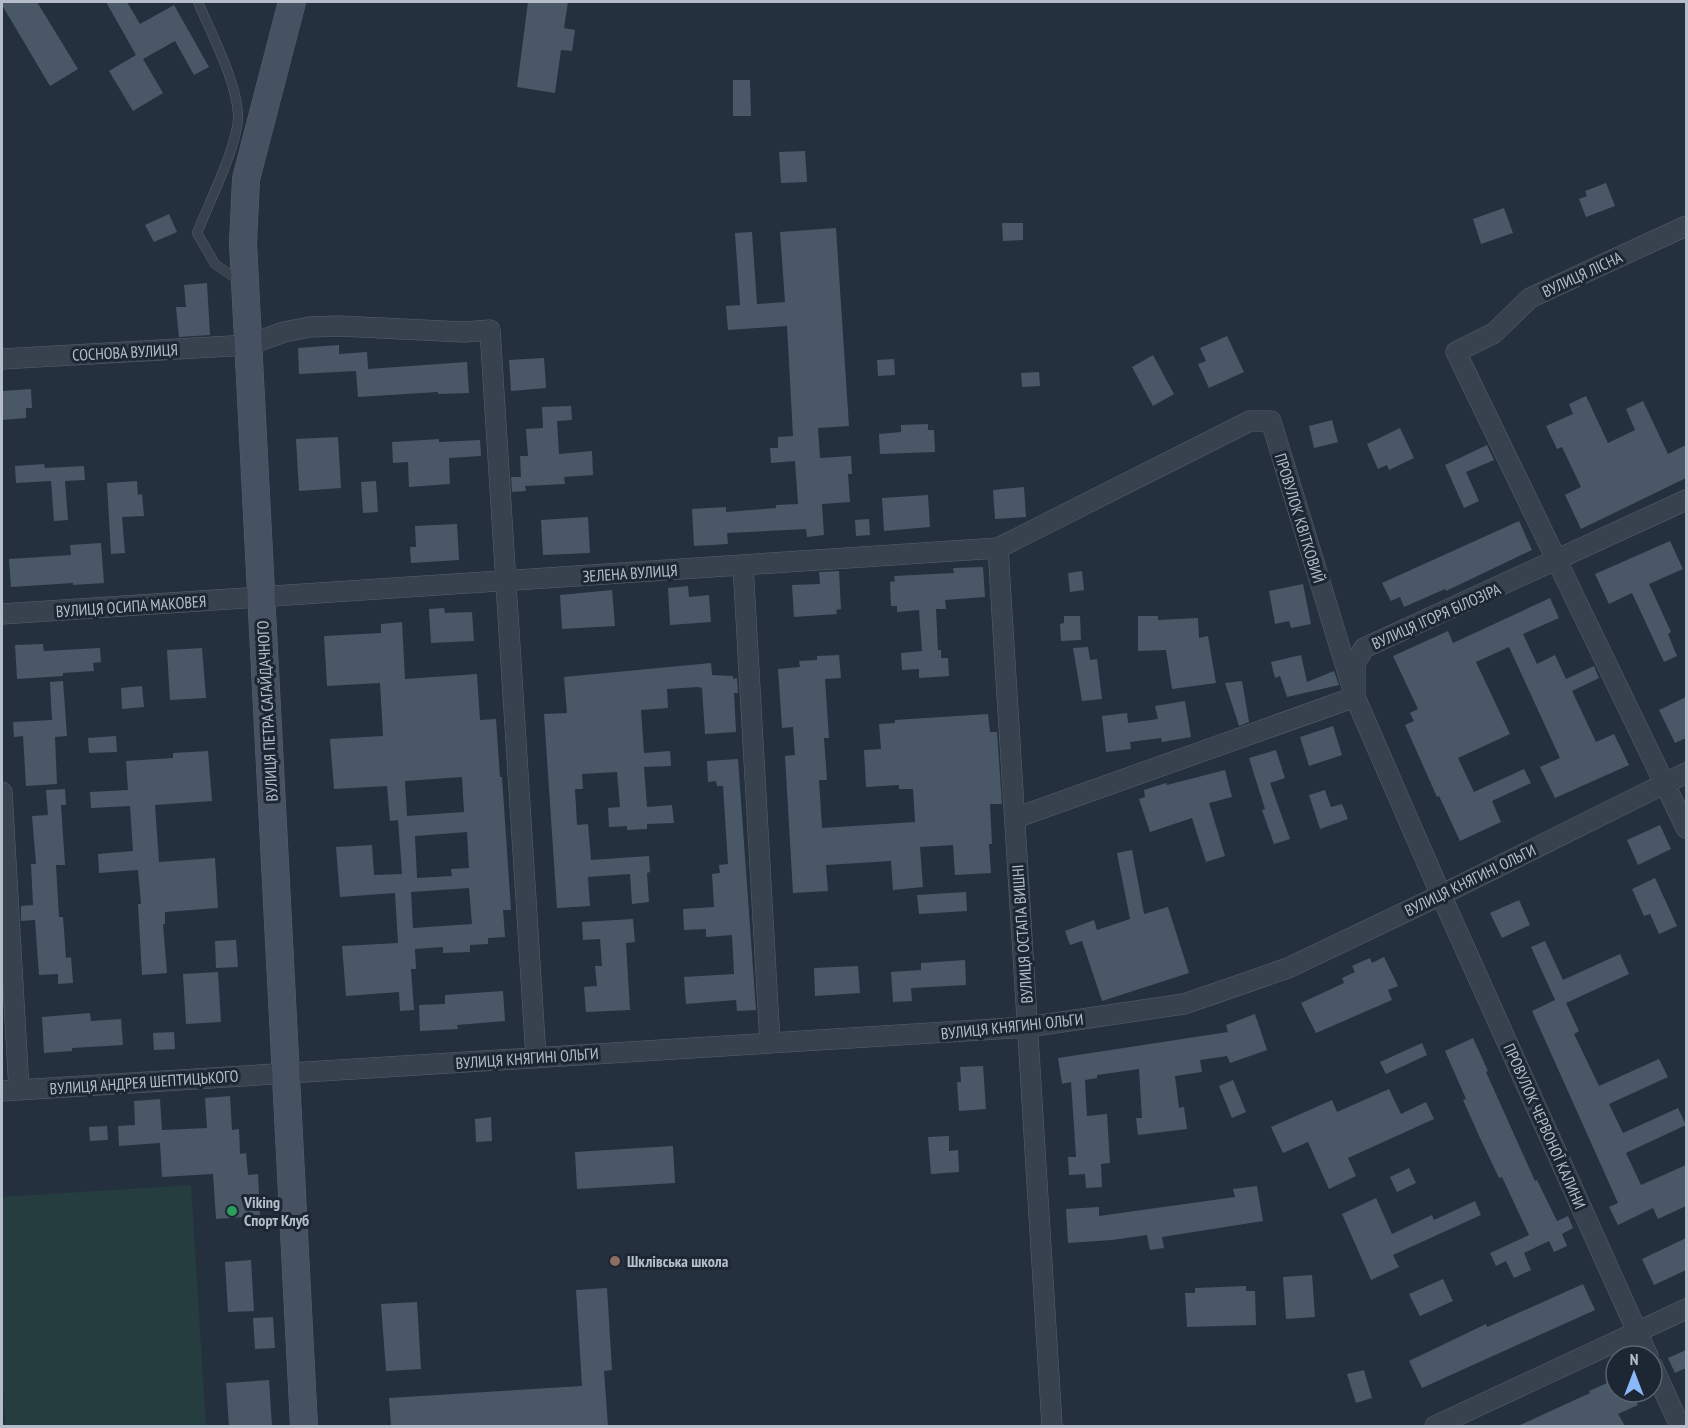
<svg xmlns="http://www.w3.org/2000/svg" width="1688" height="1428" viewBox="0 0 1688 1428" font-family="'PT Sans Narrow',sans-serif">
<rect width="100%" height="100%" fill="#24303e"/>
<!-- green -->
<path fill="#263d3f" d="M191,1185L206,1426H5L2,1365V1197Z"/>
<!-- building -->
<path fill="#4a5767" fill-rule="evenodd" d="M2,2H37L78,69L50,86L2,5Z
M106,2H127L140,24L174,5L209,67L194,75L175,41L143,59L163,93L133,111L109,71L136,55Z
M528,2H568L564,28L575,30L572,51L561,50L555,93L517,87Z
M733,80H750L751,116H733Z
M805,151L807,182L781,183L779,152Z
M1606,183L1615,206L1586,217L1579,199L1587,196L1585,191Z
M1504,208L1513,233L1481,244L1473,219Z
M169,214L177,232L154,242L145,225Z
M1002,223H1023V240L1003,241Z
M836,228L849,426L818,428L820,458L851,456L852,474H848L850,502L822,504L824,535L807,537L806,529L727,533L728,544L694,546L692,509L726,507V512L776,508V505L798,504L795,461L771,463L770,448H778V437L793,436L787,326L728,330L726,306L740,305L735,233L752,232L757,304L785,302L780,232Z
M207,283L210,335L179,337L176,307H186L184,285Z
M1227,336L1244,372L1209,388L1198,364L1206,361L1200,348Z
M339,345V354L367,352L368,369L467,362L469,393L438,394V392L358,397L356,371L299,374L298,348Z
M1153,355L1174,394L1153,406L1132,367Z
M544,358L546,388L511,391L509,360Z
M894,359L895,375L878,376L877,360Z
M1039,372L1040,386L1022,387L1021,373Z
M31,389L32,408H26V418L2,420V391Z
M1586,396L1608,443L1635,430L1626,409L1643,401L1668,454L1686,445V478L1581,529L1565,495L1581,487L1562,447L1557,449L1546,426L1573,414L1569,404Z
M571,406L572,420L557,421L559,454L592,451L593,475L564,477L565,484L525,486L526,491L512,492L511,477H521L520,456H528L526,429L543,428L542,407Z
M1332,420L1338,442L1314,448L1309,426Z
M928,424V430H934L935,452L880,454L879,434L901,432V425Z
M1400,428L1414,458L1389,470L1387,465L1378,469L1367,444Z
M338,437L341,488L299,491L296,439Z
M439,439V442L480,440L481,456L449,458L450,484L409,487L408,462L393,463L392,442Z
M1487,445L1494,460L1466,472L1479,501L1464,508L1445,465Z
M44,464L45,468L84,466L85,480L65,481L68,520L54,521L51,481L16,483L15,466Z
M137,481L138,495L142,494L144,516L122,517L125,553L111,554L107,483Z
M376,481L378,512L363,513L361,482Z
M1024,487L1026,517L995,519L993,490Z
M928,495L930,527L884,531L882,498Z
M588,517L590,553L543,555L541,520Z
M869,519L870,535L856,536L855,520Z
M1519,521L1532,550L1446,591L1445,589L1404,607L1400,597L1391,601L1382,583Z
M457,524L459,560L411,563L410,547H416L415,526Z
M1670,541L1683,569L1649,584L1671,632L1668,634L1677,656L1664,662L1632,593L1609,604L1595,574Z
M101,543L104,583L73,585V583L11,587L9,559L71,555L70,545Z
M983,567L985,597L945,600L946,609H936L938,650H941V658H948L949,676L919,678V669L902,670L901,653L922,651L919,610L897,612V606H891L890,582L895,581L894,576L954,573L953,568Z
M839,571L841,609L836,610L837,614L794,617L792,585L820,584L819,572Z
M1082,571L1084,590L1070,592L1068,573Z
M1303,584L1311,624L1291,628L1289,621L1275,624L1269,591Z
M688,586L689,597L709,595L711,622L670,625L668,588Z
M612,590L615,626L562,629L560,595Z
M1550,598L1559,618L1523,634L1537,664L1555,655L1566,679L1594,666L1599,678L1572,691L1596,742L1614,734L1629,765L1555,798L1540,767L1560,758L1509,647L1476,662L1510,734L1458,758L1474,792L1524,769L1531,783L1492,801L1501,822L1460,841L1439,796L1437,797L1405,725L1414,721L1410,713L1418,709L1393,656L1448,631L1453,643Z
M444,608L445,613L472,612L474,641L431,643L429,609Z
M1064,616H1080L1081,640L1061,641L1060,624L1064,623Z
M1138,616H1158V620L1198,618L1199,638L1208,636L1216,683L1172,689L1166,650L1138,651Z
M402,622L405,679L477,674L480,720L496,719L500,777H502L511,910H503L505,937L488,938V944L470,945V952L443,953V947L415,949L416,969H411L414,1010L400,1011L399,992L346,996L342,946L398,943L395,893L340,897L336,847L372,845L374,875L402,874L398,820L390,821L387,786L334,789L330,739L383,736L380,683L327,686L324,636L381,633V624ZM462,777L464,812L407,816L405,781ZM467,832L469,868L451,869L452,876L417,878L415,836ZM469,888L472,924L413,928L411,892Z
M43,644L44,651L100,648L101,662L93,663L94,671L63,673V676L17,679L15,645Z
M1088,647L1090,660L1097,659L1102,699L1082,701L1073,648Z
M202,648L206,698L170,700L167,650Z
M839,655L841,678L825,679L829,738H824L827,780H819L822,828L915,822L913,789H899V785L866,787L864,750L881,749L879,724L895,723V720L988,714L990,732H997L1002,804H990L992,844H989L991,873L955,875L953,845L920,847L923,887L893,890L891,861L826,865L828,891L793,893L785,756L795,755L793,727L782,728L778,669L800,667L799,661L817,660V656Z
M1301,655L1307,682L1334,671L1339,685L1287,697L1280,676L1275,678L1271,662Z
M711,663L712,675L733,676V679L737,678L738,693H734L736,732L705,734L702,688L698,687L667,689L668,708L641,710L644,753L670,751L671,766L644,767L647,807L672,805L674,823L647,824V829L627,830V826L609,827L608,808L620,807L617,772L582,774L583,789H575L577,825L588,824L591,860L649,856L650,872L647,873L649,902L632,904L630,874L588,877L590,906L557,908L544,714L567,713L564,677Z
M63,681L67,736L55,737L57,784L26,786L23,736L14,737L13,722L52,720L50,682Z
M1242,681L1249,722L1239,726L1225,683Z
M142,686L144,707L122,709L121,688Z
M1686,697V738L1675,743L1659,710Z
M1185,701L1191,737L1162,742L1161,738L1130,742L1131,749L1106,752L1102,716L1127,713L1128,723L1158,719L1155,706Z
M1333,726L1342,755L1309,766L1300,737Z
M116,736L117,752L89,753L88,738Z
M1276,750L1285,778L1270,783L1290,839L1274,844L1262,810L1265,809L1249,758Z
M208,751L212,801L155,805L159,862L215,858L218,908L165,912V924H163L167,973L142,975L138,904H141L138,870L99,873L98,854L133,851L130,806L91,808L90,792L128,790L126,761L173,758V753Z
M738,759L756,1010L737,1011L736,1000L686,1004L684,977L734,974L732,935L706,937V929L684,930L683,909L714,907L712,874L720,873L719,865L728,864L723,786H717L716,781L708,782L707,761Z
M1225,770L1232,797L1209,803L1225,856L1206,862L1192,818L1150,832L1139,799L1145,797L1144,790L1166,783L1167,785Z
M65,789L66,805H61L65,865H56L59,917H63L66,958L71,957L73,983L58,984V974L39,975L35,920L21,921V906L33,905L31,864H36L32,816L48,815L46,790Z
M1325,790L1331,807L1342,804L1348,819L1320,829L1309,795Z
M1660,825L1671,849L1638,865L1627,840Z
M1132,850L1144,914L1168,907L1189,973L1102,1001L1082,941L1070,945L1065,931L1094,920L1097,930L1130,919L1117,853Z
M1655,878L1677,926L1659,934L1650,914L1644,916L1632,889Z
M966,892L967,911L919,914L917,895Z
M1519,900L1530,925L1502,938L1490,913Z
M633,919L635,942L626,943L630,1010L586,1012L584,987L597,986L595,966H602L600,939L583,940L582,922Z
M236,940L238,967L216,968L215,941Z
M1545,941L1563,980L1620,954L1629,974L1566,1003L1579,1031L1574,1034L1599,1086L1659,1059L1668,1077L1609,1104L1623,1133L1678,1108L1686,1125L1626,1153L1641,1185L1686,1165V1206L1658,1219L1653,1208L1618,1225L1609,1207L1618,1203L1532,1011L1555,1000L1531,947Z
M1384,957L1398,986L1388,990L1392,1000L1316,1033L1301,1003L1344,983L1342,978L1355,972L1352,966L1370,958L1372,963Z
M965,960L966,985L911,988L912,1001L893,1002L891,972L921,970V963Z
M858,966L860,993L815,996L814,968Z
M218,972L221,1022L186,1024L183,974Z
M503,991L505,1021L457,1025L458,1029L420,1031L419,1005L445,1004V995Z
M90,1013L91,1021L121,1019L123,1045L72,1048V1051L44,1053L42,1017Z
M1255,1014L1267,1050L1230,1063L1227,1056L1200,1060L1202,1072L1175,1076L1179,1108L1184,1107L1187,1129L1138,1135L1136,1118H1142L1139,1069L1097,1075V1078L1085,1080L1087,1116L1107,1114L1110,1163L1101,1164L1102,1187L1086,1188L1085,1174L1069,1175L1068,1157H1076L1071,1082L1062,1084L1058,1058L1228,1032L1226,1025Z
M174,1032L175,1049L154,1050L153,1033Z
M1473,1038L1488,1071L1486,1072L1535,1181L1537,1180L1557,1221L1568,1216L1573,1228L1562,1234L1567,1246L1554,1252L1549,1241L1524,1253L1531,1270L1514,1278L1506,1261L1496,1266L1490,1253L1529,1235L1502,1177L1499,1178L1480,1138L1463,1100L1466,1099L1445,1051Z
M1422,1043L1427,1055L1386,1074L1380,1062Z
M983,1066L986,1109L959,1111L957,1082H961L960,1067Z
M1233,1080L1246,1112L1232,1118L1219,1086Z
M1389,1089L1401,1114L1426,1102L1434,1119L1348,1158L1356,1176L1329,1189L1308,1142L1283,1153L1271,1127L1332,1100L1337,1112Z
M230,1096L232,1130L239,1129L240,1154L246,1153L248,1175L258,1174L260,1216L216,1219L213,1174L162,1177L160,1143L119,1146L118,1126L135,1125L134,1101L160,1099L162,1130L207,1128L205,1098Z
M491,1117L492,1141L476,1142L475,1119Z
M107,1126L108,1140L90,1141L89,1127Z
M949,1136V1151L958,1150L959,1172L931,1174L928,1137Z
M673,1146L675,1183L577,1189L575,1152Z
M1409,1168L1416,1183L1397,1192L1390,1177Z
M1257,1186L1263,1221L1162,1237L1164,1248L1150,1250L1147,1235L1112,1240L1068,1243L1066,1209L1099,1207V1216L1235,1197L1233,1189Z
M1376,1198L1392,1234L1432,1215L1434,1220L1475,1201L1481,1215L1393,1255L1399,1267L1371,1280L1342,1214Z
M1686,1238V1270L1654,1285L1642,1259Z
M251,1260L254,1311L228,1312L225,1262Z
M1312,1275L1315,1317L1286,1319L1283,1277Z
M1443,1279L1453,1301L1420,1316L1409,1294Z
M1583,1284L1595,1310L1422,1388L1409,1361L1486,1324L1487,1327Z
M1246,1286V1291H1255L1256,1325L1187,1327L1185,1293H1195V1288Z
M607,1288L612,1370L604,1371L608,1426H391L389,1398L582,1386L576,1290Z
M417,1302L421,1369L386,1371L381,1304Z
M273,1317L275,1348L255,1349L253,1318Z
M1686,1350V1368L1675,1373L1668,1358Z
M1364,1370L1372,1398L1356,1403L1347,1374Z
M1616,1379V1392H1632L1638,1405L1618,1414L1625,1426H1518L1590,1393L1589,1391Z
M269,1380L272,1426H229L226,1383Z"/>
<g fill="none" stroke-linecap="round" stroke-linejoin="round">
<!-- lane casing -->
<g stroke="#56606c" stroke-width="10">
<path id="lane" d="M198,2C211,33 237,82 238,115C239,143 208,205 197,233L215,264L241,282"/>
</g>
<!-- street casing -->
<g stroke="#56606c" stroke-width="21">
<path id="street" d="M1686,226L1530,298L1494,333L1456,352L1686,828
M2,359L248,345L284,332L310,327L339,326L464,332L490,330L536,1058
M998,548L1052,1426
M743,565L770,1043
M2,614L998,548L1250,421H1271L1355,697L1441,895L1648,1356
M2,792L19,1090
M1015,818L1355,697V663L1364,648L1686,500
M2,1091L1028,1027L1184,1004L1288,968L1441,895L1686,773
M1652,1365L1680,1426
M1435,1426L1686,1309"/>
</g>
<!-- secondary casing -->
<g stroke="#56606c" stroke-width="28">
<path id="secondary" d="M292,2L246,179L243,243L304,1426"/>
</g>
<!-- lane -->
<use href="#lane" stroke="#38424e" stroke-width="9"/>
<!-- street -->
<use href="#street" stroke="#38424e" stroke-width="20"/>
<!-- secondary -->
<use href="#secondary" stroke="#465161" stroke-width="27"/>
</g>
<!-- markers -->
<circle fill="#2e9e5b" stroke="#1d2733" stroke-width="2" cx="232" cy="1211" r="6"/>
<circle fill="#8d6e63" stroke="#1d2733" stroke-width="2" cx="615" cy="1261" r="6"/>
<g text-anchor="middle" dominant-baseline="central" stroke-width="6" stroke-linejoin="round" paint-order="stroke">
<!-- street labels -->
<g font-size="16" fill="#b4bdc9" stroke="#1d2733">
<text transform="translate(1582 274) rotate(-25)">ВУЛИЦЯ ЛІСНА</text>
<text transform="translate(125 352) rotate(-3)">СОСНОВА ВУЛИЦЯ</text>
<text transform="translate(1300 518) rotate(73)">ПРОВУЛОК КВІТКОВИЙ</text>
<text transform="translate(630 573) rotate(-4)">ЗЕЛЕНА ВУЛИЦЯ</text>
<text transform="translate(131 606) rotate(-4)">ВУЛИЦЯ ОСИПА МАКОВЕЯ</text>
<text transform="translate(1436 616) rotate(-24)">ВУЛИЦЯ ІГОРЯ БІЛОЗІРА</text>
<text transform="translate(267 711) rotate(-93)">ВУЛИЦЯ ПЕТРА САГАЙДАЧНОГО</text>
<text transform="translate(1470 880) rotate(-26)">ВУЛИЦЯ КНЯГИНІ ОЛЬГИ</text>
<text transform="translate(1022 934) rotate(-94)">ВУЛИЦЯ ОСТАПА ВИШНІ</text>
<text transform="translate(1012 1026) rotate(-6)">ВУЛИЦЯ КНЯГИНІ ОЛЬГИ</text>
<text transform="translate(527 1058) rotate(-4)">ВУЛИЦЯ КНЯГИНІ ОЛЬГИ</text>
<text transform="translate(144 1082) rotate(-4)">ВУЛИЦЯ АНДРЕЯ ШЕПТИЦЬКОГО</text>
<text transform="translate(1545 1126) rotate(66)">ПРОВУЛОК ЧЕРВОНОЇ КАЛИНИ</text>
</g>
<!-- poi labels -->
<g font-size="16" font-weight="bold" fill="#b4bdc9" stroke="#1d2733" text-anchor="start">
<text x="244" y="1202">Viking<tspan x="244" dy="18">Спорт Клуб</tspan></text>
<text x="627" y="1261">Шклівська школа</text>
</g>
</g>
<!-- border -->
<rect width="1688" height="1428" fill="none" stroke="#b4bdc9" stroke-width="6"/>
<!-- north arrow -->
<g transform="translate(1634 1374)"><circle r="28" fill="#1d2733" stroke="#59636f" stroke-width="1.5"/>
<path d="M0-4.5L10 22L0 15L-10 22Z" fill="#8ab8f8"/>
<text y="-9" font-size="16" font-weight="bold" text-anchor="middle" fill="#b4bdc9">N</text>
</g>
</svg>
